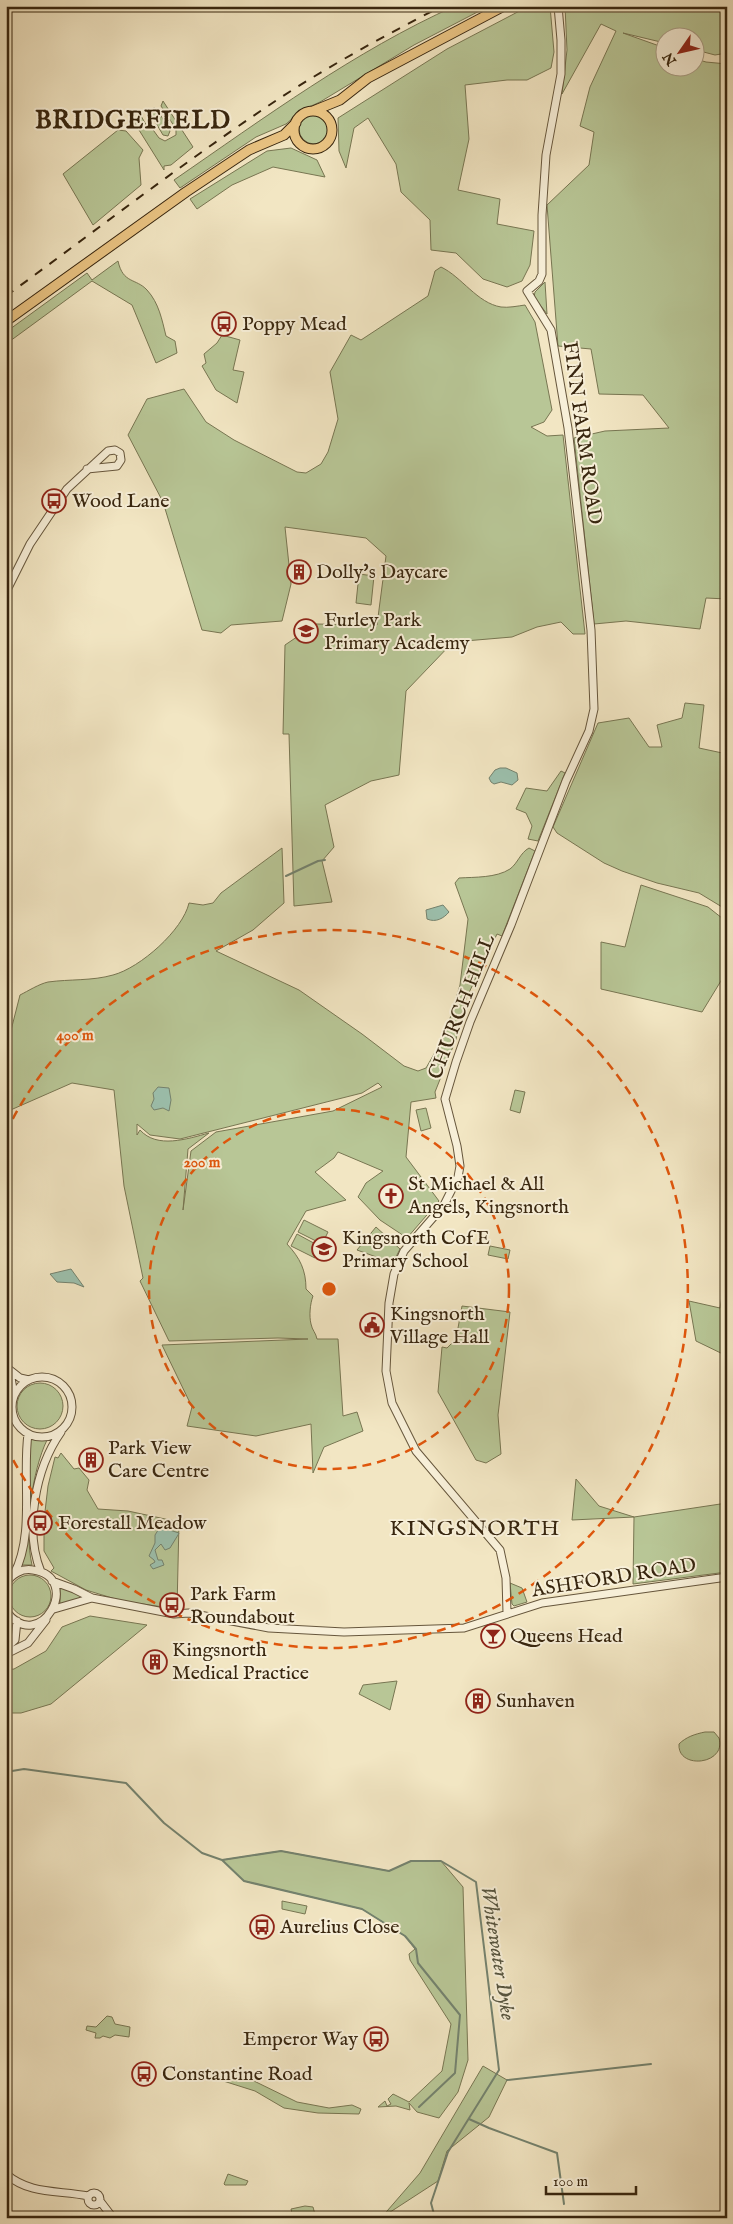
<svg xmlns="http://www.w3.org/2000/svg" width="733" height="2224" viewBox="0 0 733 2224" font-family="'IM FELL English',serif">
<rect width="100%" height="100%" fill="#f2e6c3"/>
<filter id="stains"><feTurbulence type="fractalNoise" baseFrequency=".004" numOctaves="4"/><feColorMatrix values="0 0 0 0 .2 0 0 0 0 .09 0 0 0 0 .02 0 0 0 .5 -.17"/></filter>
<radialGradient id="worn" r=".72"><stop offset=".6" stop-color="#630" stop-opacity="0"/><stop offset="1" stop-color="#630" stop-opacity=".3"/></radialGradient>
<!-- green -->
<path fill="#b8c696" stroke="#787652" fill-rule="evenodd" d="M455,6H489L414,45L320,102L302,110L286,124L256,137L180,188L174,180C264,118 355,51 455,6Z
M529,6H550L554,52L551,68L527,80H507L465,85L469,139L458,190L500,199L497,224L534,231L530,265L522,281L507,287L483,279L456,253L431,250L430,220L401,192L396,164L368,118L354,128L346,168L339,151L338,118L447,49Z
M565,6H727V53L715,55L696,50V38H666L665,43L623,33L665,48L666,68H696V59L706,62L727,64V599L706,598L700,629L626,621L594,624L574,438L605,431L669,428L643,395L599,394L591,349L558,346L547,205L589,165L594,132L580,126L590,87L616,31L601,24L562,94L567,50Z
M163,101L193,147L171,165L164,166V170L134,122L141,116L148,128L151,127L159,138L165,141L176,135V129L161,106Z
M154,108L157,109L170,131L168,136L163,135L150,113V110Z
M299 129a15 15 0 1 1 30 0a15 15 0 1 1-30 0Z
M118,130L126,131L143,150L139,158L141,185L93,225L63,174Z
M291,148L317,160L325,177L273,167L232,185L197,209L190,199L267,151Z
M118,261C123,284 136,278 147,290C159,303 162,320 166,336L175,341L177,353L156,363L132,305L92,281L6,344V332L87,273L92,280Z
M441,267C462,277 477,303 501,307C508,308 518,306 525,305L535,322L552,410L544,422L531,427L547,436L563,435L585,634H573L561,622L537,627L512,637L453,642L406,691L399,775L371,781L325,805L334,847L322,861L332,902L294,906L289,734H283L285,645L316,624L377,625L386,556L366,538L285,527L291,584L282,621L231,625L221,633L202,630L163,502L128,435L147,399L184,389L206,422L234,440L297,472L306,473L321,464L328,452L338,419L330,372L351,335L361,340L428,296L435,271Z
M545,282L547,314L534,297L535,292Z
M222,335L240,340L233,370L244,372L237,403L216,390L202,366L206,363L204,354L217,343Z
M359,574L374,576L371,605L356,603Z
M685,703L704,705L699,748L727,754V910L699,893L657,883L622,871L604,863L557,833L553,827L598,723L629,718L649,747H662L657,725L682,718Z
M561,771L565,773L538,841L528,839L532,826L526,813L516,809L526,788L547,791Z
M282,848L284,903L253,930L216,951L299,990L362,1034L404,1066L418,1071L426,1068L445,1035L460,985L468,919L455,883L459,878C475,877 496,878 510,869C518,863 520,853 529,848L535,851L502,936L497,934L465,1001L456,1039L435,1092L436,1098L411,1102L406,1157L439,1201L407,1238L380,1220L358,1197L366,1183L383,1171L338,1152L334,1158L315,1172L346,1200L306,1211L287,1244C300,1258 306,1270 306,1289L313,1296C310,1304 309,1316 311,1324C312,1330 316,1333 317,1339H338L343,1416L357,1412L363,1431L324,1447L313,1473L311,1424L256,1436L187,1426L192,1407L162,1345L308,1339L278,1338L169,1341L140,1281L143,1278L124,1186L114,1090L72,1083L6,1112V1050L20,995C28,991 39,984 48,982C70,979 92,981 113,975C140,968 183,930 189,903L203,905L213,903L221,893ZM378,1083L382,1087L333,1111L216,1132L191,1151L183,1210L188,1149L209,1133C187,1139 157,1149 140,1130L137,1135V1124L150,1135L180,1139L362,1093Z
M641,885L708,907L727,922V971L702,1012L601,989V942L625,947Z
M515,1090L525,1092L520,1113L510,1110Z
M426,1108L431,1128L421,1131L416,1110Z
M304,1220L328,1232L322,1244L298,1232Z
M376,1227L400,1249L393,1263L357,1250Z
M297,1234L321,1247L315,1258L291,1246Z
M490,1246L510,1250L508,1259L488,1255Z
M725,1278L727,1283V1356L696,1341L689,1301L720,1308Z
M462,1306L510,1312L498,1415L501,1454L486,1463L476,1460L438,1392L442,1347L447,1348L456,1339Z
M17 1406a23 23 0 1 1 46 0a23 23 0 1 1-46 0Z
M30,1439L47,1440C32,1471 24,1530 32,1565H22L25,1549Z
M61,1453L74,1469L79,1468L89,1480L87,1490L98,1509L128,1511L179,1522L177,1609L122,1601L86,1590L51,1571L54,1568L44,1551V1520L48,1486L55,1457L58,1458Z
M576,1479L599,1506L634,1517L727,1503V1572L633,1584L634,1517L572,1520Z
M9 1596a21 21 0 1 1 42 0a21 21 0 1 1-42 0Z
M510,1583L522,1588L527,1602L514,1606L512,1604Z
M60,1587L87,1598L60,1604Z
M90,1616L147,1625L51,1704L21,1713H6V1670L14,1669L46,1651L62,1627Z
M397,1681L390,1710L359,1694L363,1685Z
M705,1732H714L719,1738C727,1765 677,1770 679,1744C686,1737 695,1734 705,1732Z
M281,1851L389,1871L411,1861H441L463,1887L468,2060L458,2092L439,2118L417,2112L409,2103L410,2110L396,2106L378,2107L385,2101L387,2106L391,2104L388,2099L393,2094L409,2102L442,2071L451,2024L410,1960L409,1954L415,1949L405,1936L362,1909L244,1881L222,1860Z
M282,1901L307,1906L305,1914L282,1909Z
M107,2016L112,2017L115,2024L130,2027L129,2037L115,2035L110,2038L103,2036L100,2038H95L96,2033L86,2030L87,2026L96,2027Z
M483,2066L507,2080L489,2117L447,2151L438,2181L381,2218L420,2173Z
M235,2076L254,2081L297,2102L329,2108L352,2105L361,2109L359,2114L318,2113L284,2108L255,2091L217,2079L218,2077Z
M228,2174L248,2181L246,2185H225L224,2184Z
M305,2206L313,2207L316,2218H293L291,2209Z"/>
<!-- water -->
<path fill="#9cc0ad" stroke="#74826e" d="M500,768H506L517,773L518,780L512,785L501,782L494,784L491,782L489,778L495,770Z
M443,905L449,912C444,918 436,923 427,919L426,910Z
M158,1087L169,1088L171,1100L169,1111L163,1108L154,1110L151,1106L154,1099L153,1093Z
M71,1269L84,1287L74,1283L57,1282L50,1274Z
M160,1527L179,1533L178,1535L170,1548L165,1550L161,1544L155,1550L158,1560H162L164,1565L153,1569L150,1565L155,1562L154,1560L149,1556L155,1543V1535Z"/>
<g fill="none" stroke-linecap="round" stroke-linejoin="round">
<!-- stream -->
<path stroke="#74826e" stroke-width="2" d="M286,876L318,861L325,860
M6,1772L24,1769L126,1783L164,1823L202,1853L222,1860L281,1851L389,1871L411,1861H441L476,1882L499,2070L448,2152L431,2203L435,2218
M222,1860L244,1881L362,1909L405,1936L416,1949L418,1963L460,2015L455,2073L419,2107
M507,2080L651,2064
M469,2119L489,2128L557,2153L564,2204"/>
<!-- tertiary casing -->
<g stroke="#66563c" stroke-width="9">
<path id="tertiary" d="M6,592L30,544L67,489L108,451L115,450L120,453L121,460L117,466L87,469
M6,980V1021
M6,1367L20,1378L29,1380
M10,1372L14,1395
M12 1407a30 30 0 1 1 60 0a30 30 0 1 1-60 0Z
M41,1572C24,1530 35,1469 61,1432
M14,1574C35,1535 22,1477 28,1434
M52,1581L74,1589L92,1598L174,1614L189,1613L269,1628L344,1632L464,1628L542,1603L727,1577
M6,1583C12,1574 22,1568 33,1570C84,1577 40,1657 6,1611
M54,1609L92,1598
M507,1613L506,1578L500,1550L416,1451L392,1403L386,1371L389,1303L394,1274L404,1251L444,1205L458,1177L460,1166L457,1146L445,1099L456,1062L470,1022L511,925L566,781L589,731L594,709L591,630L568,428L551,330L527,291L539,281L542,274V215L546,155L561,74V40L558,6
M6,1648L15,1640L17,1621
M6,1654L28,1643L46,1620
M6,2174C30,2195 59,2190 88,2196
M88 2199a6 6 0 1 1 12 0a6 6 0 1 1-12 0Z
M100,2201L113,2218"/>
</g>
<!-- trunk casing -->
<g stroke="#38260f" stroke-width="11">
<path id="trunk" d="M313,111L340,100L368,78L504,6
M294 130a19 19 0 1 1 38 0a19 19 0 1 1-38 0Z
M6,321L186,192L249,150L284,135L296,123"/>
</g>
<!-- tertiary -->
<use href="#tertiary" stroke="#f7efd8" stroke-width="7"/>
<!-- trunk -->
<use href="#trunk" stroke="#e9c382" stroke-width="9"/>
<!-- rail -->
<path stroke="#38260f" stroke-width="2" stroke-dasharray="9 9" stroke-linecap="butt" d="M6,296C98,229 189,158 283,96C334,63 388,34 442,6"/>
</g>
<!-- distance rings -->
<g fill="none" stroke="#df560c" stroke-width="2.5" stroke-dasharray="9 6">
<circle cx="329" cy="1289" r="180"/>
<path d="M6 1132A359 359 0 1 1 6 1446"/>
</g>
<!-- icons -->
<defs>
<g id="bus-ring" transform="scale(1.25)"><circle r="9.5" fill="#f7efd8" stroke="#8f2418" stroke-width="1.5"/><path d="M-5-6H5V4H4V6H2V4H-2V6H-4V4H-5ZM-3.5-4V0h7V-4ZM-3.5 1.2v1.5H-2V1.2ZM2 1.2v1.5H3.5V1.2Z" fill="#8f2418"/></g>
<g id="building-ring" transform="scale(1.25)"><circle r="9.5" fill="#f7efd8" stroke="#8f2418" stroke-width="1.5"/><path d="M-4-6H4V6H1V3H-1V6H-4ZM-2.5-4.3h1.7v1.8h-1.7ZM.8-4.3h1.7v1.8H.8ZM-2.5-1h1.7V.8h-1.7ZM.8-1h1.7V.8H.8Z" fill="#8f2418"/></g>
<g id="school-ring" transform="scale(1.25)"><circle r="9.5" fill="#f7efd8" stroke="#8f2418" stroke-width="1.5"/><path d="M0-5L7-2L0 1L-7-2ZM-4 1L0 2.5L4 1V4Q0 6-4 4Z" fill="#8f2418"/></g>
<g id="church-ring" transform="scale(1.25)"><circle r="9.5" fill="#f7efd8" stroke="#8f2418" stroke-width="1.5"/><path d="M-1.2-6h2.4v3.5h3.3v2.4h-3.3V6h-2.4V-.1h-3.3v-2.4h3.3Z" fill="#8f2418"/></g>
<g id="civic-ring" transform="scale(1.25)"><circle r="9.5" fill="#f7efd8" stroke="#8f2418" stroke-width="1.5"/><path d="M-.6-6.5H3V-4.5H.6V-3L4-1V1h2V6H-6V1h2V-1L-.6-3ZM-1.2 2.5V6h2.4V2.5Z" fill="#8f2418"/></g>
<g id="bar-ring" transform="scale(1.25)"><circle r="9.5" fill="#f7efd8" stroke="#8f2418" stroke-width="1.5"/><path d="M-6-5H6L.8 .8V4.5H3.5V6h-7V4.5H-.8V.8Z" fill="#8f2418"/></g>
</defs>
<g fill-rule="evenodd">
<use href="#bus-ring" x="224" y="324"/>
<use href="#bus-ring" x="54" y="501"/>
<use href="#building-ring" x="299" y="572"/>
<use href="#school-ring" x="306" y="631"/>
<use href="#church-ring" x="391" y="1196"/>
<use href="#school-ring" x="324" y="1249"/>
<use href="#civic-ring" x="372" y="1325"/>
<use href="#building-ring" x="91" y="1460"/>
<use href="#bus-ring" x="40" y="1523"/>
<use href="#bus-ring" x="172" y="1605"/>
<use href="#bar-ring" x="493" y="1636"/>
<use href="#building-ring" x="155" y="1662"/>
<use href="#building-ring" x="478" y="1701"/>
<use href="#bus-ring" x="262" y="1927"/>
<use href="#bus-ring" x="376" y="2039"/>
<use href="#bus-ring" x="144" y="2074"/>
</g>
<g text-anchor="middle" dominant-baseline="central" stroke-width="4" stroke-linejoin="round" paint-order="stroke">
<!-- poi labels -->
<g font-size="20" fill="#38260f" stroke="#f7efd8" text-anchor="start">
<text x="242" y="324">Poppy Mead</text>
<text x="72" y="501">Wood Lane</text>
<text x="316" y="572">Dolly's Daycare</text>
<text x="324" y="620">Furley Park<tspan x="324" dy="23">Primary Academy</tspan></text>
<text x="408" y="1184">St Michael &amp; All<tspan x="408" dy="23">Angels, Kingsnorth</tspan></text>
<text x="342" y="1238">Kingsnorth CofE<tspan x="342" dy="23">Primary School</tspan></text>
<text x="390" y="1314">Kingsnorth<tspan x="390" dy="23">Village Hall</tspan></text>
<text x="108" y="1448">Park View<tspan x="108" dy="23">Care Centre</tspan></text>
<text x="58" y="1523">Forestall Meadow</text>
<text x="190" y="1594">Park Farm<tspan x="190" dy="23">Roundabout</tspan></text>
<text x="510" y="1636">Queens Head</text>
<text x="172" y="1650">Kingsnorth<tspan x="172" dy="23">Medical Practice</tspan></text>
<text x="496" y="1701">Sunhaven</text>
<text x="280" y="1927">Aurelius Close</text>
<text x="358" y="2039" text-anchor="end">Emperor Way</text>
<text x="162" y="2074">Constantine Road</text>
</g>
<!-- street labels -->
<g font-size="20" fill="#38260f" stroke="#f7efd8">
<text transform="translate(582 433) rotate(82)">FINN FARM ROAD</text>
<text transform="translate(462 1007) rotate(-69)">CHURCH HILL</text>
<text transform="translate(614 1578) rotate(-9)">ASHFORD ROAD</text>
</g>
<!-- water labels -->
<g font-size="21" font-style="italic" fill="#56543e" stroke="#f7efd8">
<text transform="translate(497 1953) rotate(81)">Whitewater Dyke</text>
</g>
<!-- quarter labels -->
<g font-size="22" letter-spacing="1" fill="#38260f" stroke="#f7efd8">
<text x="475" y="1529">KINGSNORTH</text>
</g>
<!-- district labels -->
<g font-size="25" font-weight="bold" letter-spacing="1" fill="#38260f" stroke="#f7efd8">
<text x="133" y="121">BRIDGEFIELD</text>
</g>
</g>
<circle cx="329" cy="1289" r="8" fill="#df560c" stroke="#f7efd8" stroke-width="2.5"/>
<g font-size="15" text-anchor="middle" font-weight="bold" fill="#df560c" stroke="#f7efd8" stroke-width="4" stroke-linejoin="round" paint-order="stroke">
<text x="75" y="1040">400 m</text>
<text x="202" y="1167">200 m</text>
</g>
<!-- margin -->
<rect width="733" height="2224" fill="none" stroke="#f2e6c3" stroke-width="25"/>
<rect x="8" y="8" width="718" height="2209" fill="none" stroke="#38260f" stroke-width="2.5"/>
<rect x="12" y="12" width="708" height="2199" fill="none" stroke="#38260f"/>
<!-- north arrow -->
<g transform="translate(680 52) rotate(236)"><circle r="24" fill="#f7efd8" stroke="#ab9f88"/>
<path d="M0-4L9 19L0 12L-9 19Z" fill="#8f2418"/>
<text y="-8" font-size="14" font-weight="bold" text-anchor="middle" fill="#38260f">N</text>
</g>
<!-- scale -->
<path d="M546 2186v8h90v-8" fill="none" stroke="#38260f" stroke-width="2.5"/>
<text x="553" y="2186" font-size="15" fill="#38260f" stroke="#f7efd8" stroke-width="4" paint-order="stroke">100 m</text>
<rect width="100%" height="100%" filter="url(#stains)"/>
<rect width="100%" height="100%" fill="url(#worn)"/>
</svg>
